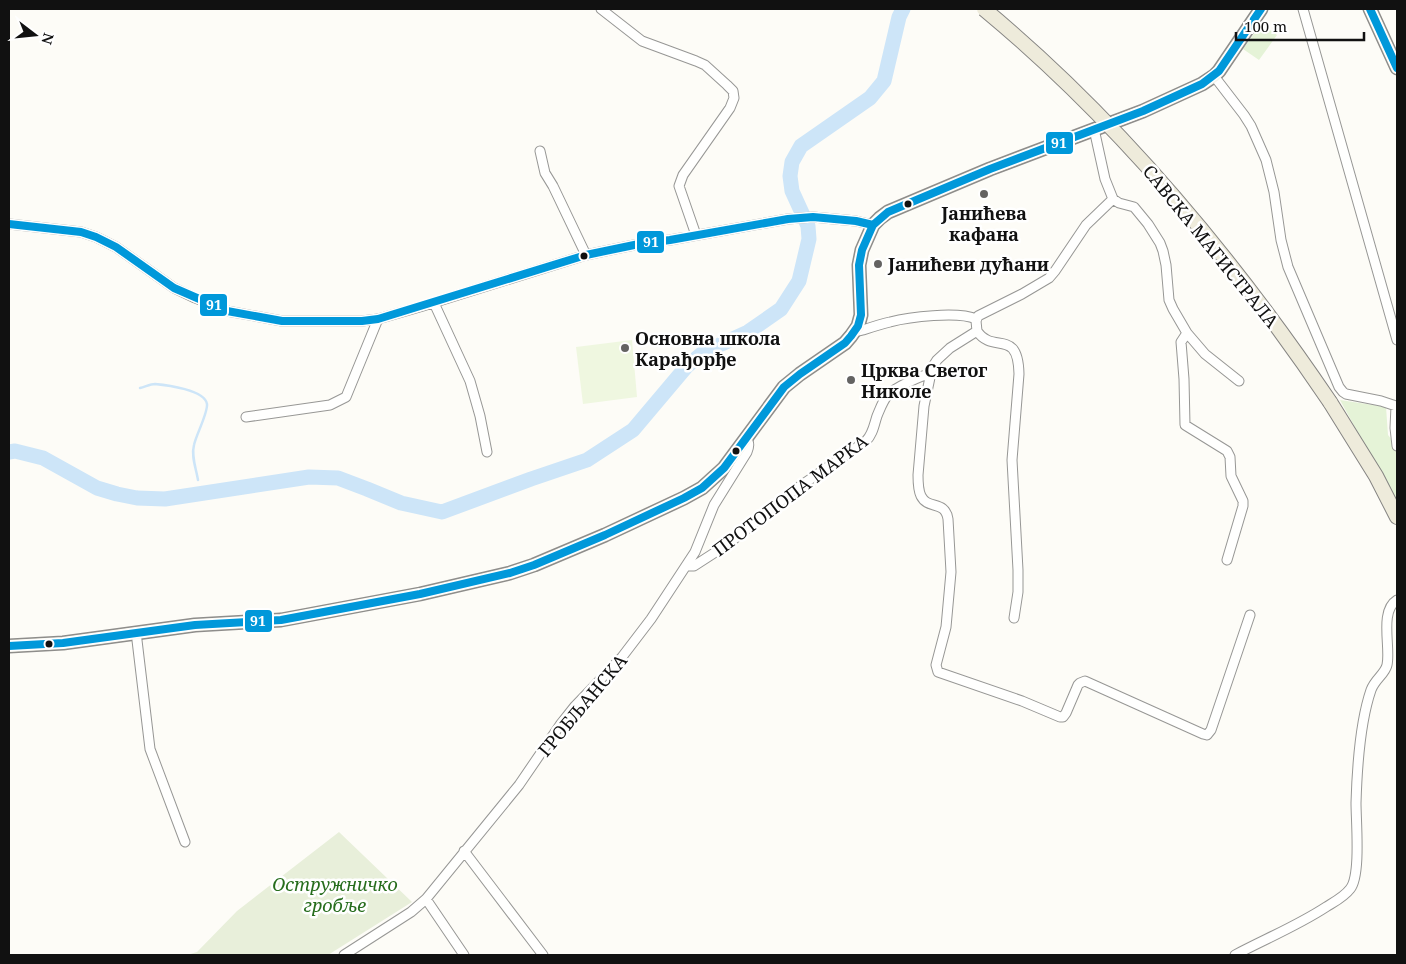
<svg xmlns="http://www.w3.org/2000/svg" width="1406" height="964" viewBox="0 0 1406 964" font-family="'Noto Serif',serif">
<rect width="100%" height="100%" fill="#fdfcf7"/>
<!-- green -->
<path fill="#e5f3d7" d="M1261,24L1277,35L1259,60L1243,49Z
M1340,400L1386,407L1388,435C1402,449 1397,485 1397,504Z"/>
<!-- cemetery -->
<path fill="#e8efda" d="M339,832L412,902L328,955H187L197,952L237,911Z"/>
<!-- pitch -->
<path fill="#eff7e0" d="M632,340L637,397L583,404L576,347Z"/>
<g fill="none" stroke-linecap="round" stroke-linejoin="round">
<!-- stream -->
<path stroke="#cde5f8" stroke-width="2.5" d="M140,388C145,387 150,384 155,384C167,385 205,390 207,404C208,413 196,435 194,445C191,456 196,468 198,480"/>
<!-- river -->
<path stroke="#cde5f8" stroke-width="15" d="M9,452L15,451L43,458L97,488L117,494L137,498L165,499L309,477L338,478L367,489L401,503L442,512L531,479L587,460L633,430L687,366L704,352L748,332L781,309L799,281L809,239L808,226L792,191L790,176L792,162L801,146L870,98L884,81L899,17L903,9"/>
<!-- street casing -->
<g stroke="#979795" stroke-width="11">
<path id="street" d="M601,9L642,41L696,61L705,65L727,85L733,91L734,98L730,108L683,175L679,186L696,235
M1303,9L1397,340
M1214,76L1244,115L1251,126L1266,160L1274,192L1281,240L1288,267L1339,387L1343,392L1346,394L1381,401L1396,406L1395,428L1397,446
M1094,129L1105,179L1113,199L1119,203L1134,207L1148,224L1160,243L1163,251L1166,265L1169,300L1173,309L1187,333L1205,354L1239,381
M540,151L545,173L553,186L586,255
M9,224L81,232L96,237L116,247L174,288L195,298L227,311L282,321H362L378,319L423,306L586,255L639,244L670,240L788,219L813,217L856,221L873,225
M434,303L470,381L480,416L487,452
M856,329L859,331L863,330C872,327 881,324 890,322C909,317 958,311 976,319
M977,331L950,348L937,360L932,368L924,406L918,475C918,482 918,490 921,496C928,510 945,500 948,519L951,572L946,627L936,665L938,672L1022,701L1060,717H1063L1066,713L1078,685L1080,683L1085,681L1203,734L1207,735L1211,730L1250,615
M977,331C993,355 1018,327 1019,374L1012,460L1018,570V592L1014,618
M977,331L976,321L978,316L1022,294L1049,278L1055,271L1086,225L1113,199
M1187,333L1181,342L1184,379L1185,425L1227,451L1230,457L1231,476L1243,501V506L1227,560
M246,417L330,405L346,397L378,319
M687,565L689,566H694L728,544L793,491L866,441C873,434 874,425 877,416C880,409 883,400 888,395C894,388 922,375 930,374
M136,632L150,749L185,842
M464,851L543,955
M426,899L464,955
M344,955L411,912L426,899L519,785L560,725L575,706L622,657L651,619L695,552L714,505L747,452C749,447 750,443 746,438
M1235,955C1265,939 1297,926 1326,907C1334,902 1344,897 1350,889C1361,876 1356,822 1356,803C1357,769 1360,722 1371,690C1375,679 1385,674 1387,665C1391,648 1379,611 1397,600"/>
</g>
<!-- secondary casing -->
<g stroke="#8e8d8b" stroke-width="15">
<path id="secondary" d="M1370,9L1397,68
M9,646L63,643L195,625L281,620L420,594L510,573L534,565L605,535L684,498L702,488L724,468L784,387L800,374L845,343L851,336L858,326L861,315L859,265L862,250L873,225L880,218L888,212L990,169L1143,111L1202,84L1214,76L1219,71L1261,9"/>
</g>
<!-- primary casing -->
<g stroke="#858482" stroke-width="16">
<path id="primary" d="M1330,402L1376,476L1397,517"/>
</g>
<!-- street -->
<use href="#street" stroke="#fffffe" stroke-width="9"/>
<!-- secondary -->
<use href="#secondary" stroke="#f6f5eb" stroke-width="12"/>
<!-- primary -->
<use href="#primary" stroke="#eeebdb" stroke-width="14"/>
<!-- primary-bridge casing -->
<g stroke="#858482" stroke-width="16" stroke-linecap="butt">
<path id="primary-bridge" d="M984,9C1119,121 1232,257 1330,402"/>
</g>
<!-- primary-bridge -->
<use href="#primary-bridge" stroke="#eeebdb" stroke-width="14"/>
<!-- bus-1 casing -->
<g stroke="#fff" stroke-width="11">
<path id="bus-1" d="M1370,9L1397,68
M9,224L81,232L96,237L116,247L174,288L227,311L282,321H362L378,319L586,255L639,244L670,240L788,219L813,217L856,221L873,225
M9,646L63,643L195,625L281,620L420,594L510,573L534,565L605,535L684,498L702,488L724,468L784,387L800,374L845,343L851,336L858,326L861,315L859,265L862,250L873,225L888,212L990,169L1143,111L1202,84L1219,71L1261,9"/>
</g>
<!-- bus-1 -->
<use href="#bus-1" stroke="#0098da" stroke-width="8"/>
</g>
<!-- markers -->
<g fill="#646362" stroke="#fff" stroke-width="2">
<circle cx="984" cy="194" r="5"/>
<circle cx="878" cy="264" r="5"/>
<circle cx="625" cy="348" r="5"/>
<circle cx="851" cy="380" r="5"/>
</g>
<g fill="#111" stroke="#fff" stroke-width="2">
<circle cx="908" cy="204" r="4.5"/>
<circle cx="584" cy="256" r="4.5"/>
<circle cx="736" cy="451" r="4.5"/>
<circle cx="49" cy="644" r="4.5"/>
</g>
<g text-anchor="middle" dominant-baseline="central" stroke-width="5" stroke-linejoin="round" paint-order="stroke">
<!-- poi labels -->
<g font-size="18" font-weight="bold" fill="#111" stroke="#fff" text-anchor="start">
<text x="984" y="213" text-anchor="middle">Јанићева<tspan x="984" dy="21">кафана</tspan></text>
<text x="888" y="264">Јанићеви дућани</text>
<text x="635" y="338">Основна школа<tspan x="635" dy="21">Карађорђе</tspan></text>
<text x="861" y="370">Црква Светог<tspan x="861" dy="21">Николе</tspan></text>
</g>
<!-- street labels -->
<g font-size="18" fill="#111" stroke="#fff">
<text transform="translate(1211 246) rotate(51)">САВСКА МАГИСТРАЛА</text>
<text transform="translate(790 495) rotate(-37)">ПРОТОПОПА МАРКА</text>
<text transform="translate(582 705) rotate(-50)">ГРОБЉАНСКА</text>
</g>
<!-- park labels -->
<g font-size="18" font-style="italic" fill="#276d1d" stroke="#fff">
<text x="335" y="884">Остружничко<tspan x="335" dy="21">гробље</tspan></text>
</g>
</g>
<g stroke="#fff" stroke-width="2">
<rect x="1045" y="131" width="29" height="24" rx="5" fill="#0098da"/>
<rect x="636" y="230" width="29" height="24" rx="5" fill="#0098da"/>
<rect x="199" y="293" width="29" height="24" rx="5" fill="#0098da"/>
<rect x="244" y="609" width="29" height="24" rx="5" fill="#0098da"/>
</g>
<g font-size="14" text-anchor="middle" font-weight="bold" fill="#fff">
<text x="1059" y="148">91</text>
<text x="651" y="247">91</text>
<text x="214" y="310">91</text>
<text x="258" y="626">91</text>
</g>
<!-- border -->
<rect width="1406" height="964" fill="none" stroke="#111111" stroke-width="20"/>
<!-- north arrow -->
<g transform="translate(35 35) rotate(106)" stroke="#ffffff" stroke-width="4" paint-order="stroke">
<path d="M0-4L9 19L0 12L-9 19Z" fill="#111111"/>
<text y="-8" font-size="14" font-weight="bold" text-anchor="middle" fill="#111111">N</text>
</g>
<!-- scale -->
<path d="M1236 32v8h128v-8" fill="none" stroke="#111111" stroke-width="2.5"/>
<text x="1244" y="32" font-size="15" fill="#111111" stroke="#ffffff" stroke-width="4" paint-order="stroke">100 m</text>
</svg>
